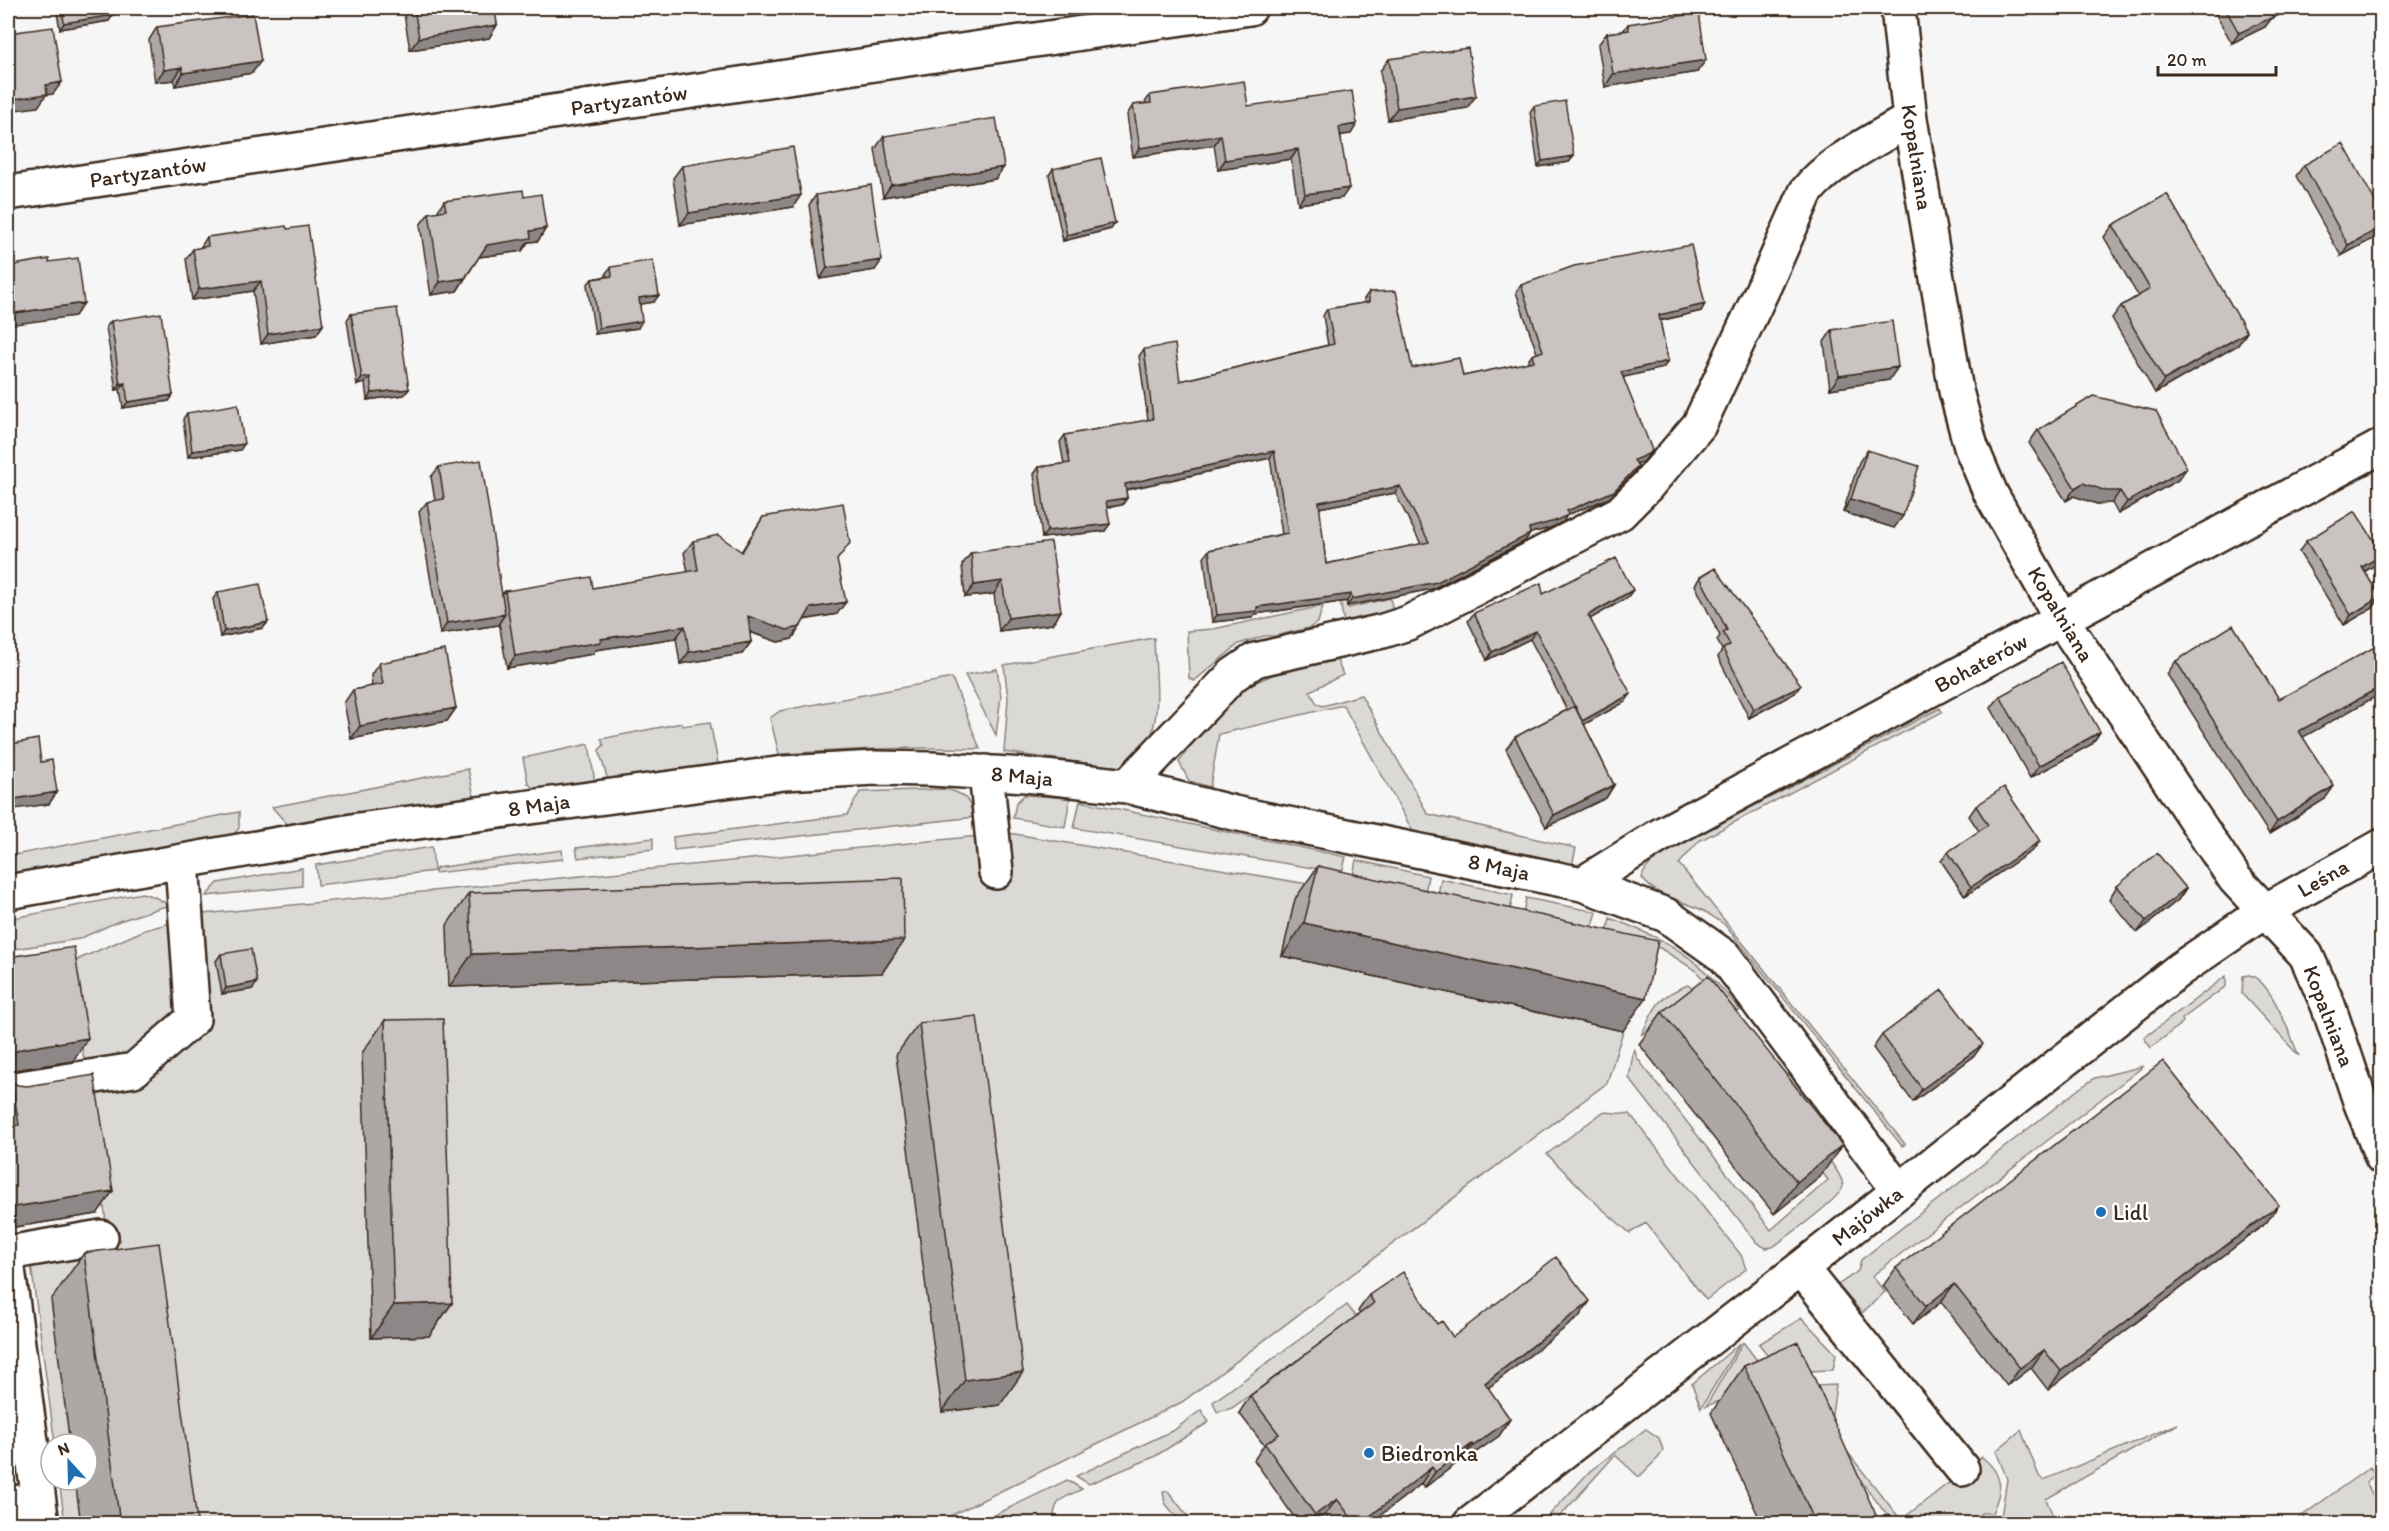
<svg xmlns="http://www.w3.org/2000/svg" width="2389" height="1531" viewBox="0 0 2389 1531" font-family="Itim,sans-serif">
<rect width="100%" height="100%" fill="#f7f6f6"/>
<filter id="ink" filterUnits="userSpaceOnUse"><feTurbulence type="fractalNoise" baseFrequency=".0167" numOctaves="2"/><feDisplacementMap in="SourceGraphic" scale="12" xChannelSelector="R" yChannelSelector="G"/><feConvolveMatrix kernelMatrix="1 2 1 2 8 2 1 2 1" color-interpolation-filters="sRGB"/></filter>
<g filter="url(#ink)">
<!-- green -->
<path fill="#dbd9d6" stroke="#8b827a" stroke-width="1.5" d="M1339,596H1344L1348,608L1390,598L1393,611L1388,615L1344,623Z
M1323,606L1318,622L1309,628L1275,636H1264L1239,644L1194,681L1189,678L1187,631L1213,629Z
M1154,638C1155,674 1164,718 1144,752C1139,758 1128,763 1121,768L1004,752L1008,699L1004,665Z
M1337,660L1343,675L1310,691L1317,704L1323,706L1361,695L1428,814L1576,848L1572,866L1415,835L1343,705L1219,734L1210,787L1189,781L1179,762L1209,719L1234,692L1292,666Z
M997,669L1001,696L996,735L965,675Z
M952,678L980,749C913,746 846,750 779,754L770,718L780,711Z
M1940,708L1942,712L1699,841L1679,864L1905,1144L1902,1146L1724,924C1717,920 1711,915 1704,911C1685,901 1655,897 1642,878C1644,861 1673,850 1686,842Z
M710,722L718,763L608,781L599,750L604,745L601,739L682,723V726Z
M589,744L595,783L536,791L528,783L523,758Z
M468,769L475,801L293,831L272,807Z
M944,789C965,793 968,798 975,817L674,850L673,837L847,815L860,792Z
M1024,795L1070,798L1065,827L1013,818L1016,803Z
M1080,801L1346,857L1342,873L1074,828Z
M239,812V828L227,843L8,879V856Z
M1009,833L1337,889L1335,905L1296,896L1282,956L1623,1031L1607,1083L1182,1402L944,1519L910,1524L65,1523L59,1480H87V1444H55L30,1257L109,1244L71,966L79,959L145,930L203,914Z
M653,838V849L578,858L576,848Z
M432,847L434,871L318,885L316,865Z
M562,850L563,859L435,873L436,868Z
M1356,860L1428,876L1425,893L1353,876Z
M302,868V886L206,896L218,883Z
M1441,879L1513,895L1510,911L1438,895Z
M142,893L155,897L169,905L119,921L79,939L8,950V919Z
M1526,898L1597,912L1592,929L1523,914Z
M1610,918C1673,942 1698,957 1740,1010L1736,1015L1695,970L1660,948L1607,934Z
M2249,975C2272,980 2290,1036 2299,1056L2242,994L2243,976Z
M2226,976V986L2182,1019L2183,1022L2151,1048L2144,1038Z
M1688,985L1696,992L1641,1035C1656,1007 1656,997 1688,985Z
M1634,1048L1637,1058L1771,1230L1828,1180L1803,1148L1812,1139C1820,1149 1843,1174 1843,1186C1842,1198 1785,1238 1773,1247L1766,1248L1757,1243L1629,1078Z
M2144,1066L1872,1276L1885,1292L1862,1313L1838,1285L1858,1271L1861,1260L2080,1088L2095,1078Z
M1603,1112L1630,1114L1741,1255L1746,1269L1706,1300L1646,1223L1630,1233L1600,1207L1547,1154Z
M1347,1305L1357,1318L1232,1408L1217,1412L1213,1402Z
M1802,1318L1836,1354L1833,1370L1781,1372L1759,1344Z
M1743,1342L1773,1381L1706,1406Z
M1740,1343L1701,1408L1692,1384Z
M1836,1385L1830,1430L1901,1520L1982,1457C2004,1475 2003,1489 1992,1513H1981L1977,1523H1902L1886,1514L1791,1387Z
M1201,1410L1209,1422L1154,1457L1089,1484L1076,1476L1174,1430Z
M2178,1424L2046,1499L2056,1523H2000L2007,1479L1996,1451L2021,1430L2039,1476L2044,1480Z
M1646,1429L1659,1438L1663,1450L1659,1457L1639,1477L1615,1455L1554,1523H1542L1590,1471Z
M2370,1467L2375,1475L2366,1482L2376,1502L2381,1499V1523H2292Z
M1067,1480L1082,1489C1062,1499 1053,1499 1054,1523H978Z
M1168,1491L1193,1523H1181L1165,1503L1163,1492Z"/>
<g fill="none" stroke-linecap="round" stroke-linejoin="round">
<!-- minor casing -->
<g stroke="#3b2a1e" stroke-width="38">
<path id="minor" d="M1898,8L1910,119L1956,391L1971,447L1991,494L2062,620L2235,879L2306,955L2328,1005L2360,1101L2382,1157
M8,193L1250,8
M986,772L996,872
M1127,786L1233,675L1255,660L1383,631L1408,623L1620,513L1647,486L1699,425L1766,282L1806,192C1830,161 1876,140 1910,119
M1582,884L1659,836L2382,446
M8,892L358,830L784,773L875,768L932,769L1026,775L1127,786L1234,813L1582,884L1666,915L1725,957L1899,1191
M8,1090L134,1070L193,1019L182,862
M8,1253L101,1237
M1801,1268L1962,1469
M8,1269L42,1524
M8,1504L38,1499
M1470,1524L1801,1268L2180,969L2265,911L2382,846"/>
</g>
<!-- minor -->
<use href="#minor" stroke="#fff" stroke-width="33"/>
</g>
<!-- wall -->
<path fill="#ada8a6" stroke="#3b2a1e" stroke-width="1.5" fill-rule="evenodd" d="M56,8H112L109,21L60,29Z
M403,8H495L497,25L489,38L410,50Z
M629,8H685L647,14L646,8L630,11Z
M2212,8H2292L2271,19L2265,27L2232,43Z
M1628,24L1697,72L1605,87L1598,45L1607,33L1623,31Z
M157,27L252,73L175,86L174,80L155,82L149,40Z
M1389,59L1467,108L1388,120L1380,71Z
M1150,95L1248,106L1351,134L1341,135L1342,198L1298,204L1291,159L1218,170L1214,145L1133,157L1127,115L1133,105L1144,104Z
M1534,106L1574,156L1569,162L1538,167L1530,112Z
M884,136L1004,167L995,179L883,197L875,149Z
M2304,165L2382,214V232L2380,235L2341,256L2296,176Z
M682,166L793,207L680,225L673,178Z
M1053,169L1115,223L1111,229L1063,241L1049,175Z
M816,195L875,270L820,279L809,205Z
M524,197L546,228L538,241L528,242L522,251L479,257L457,291L431,295L420,225L429,213L437,212L444,201Z
M2113,225L2247,332L2238,345L2155,393L2112,318L2121,306L2138,296L2104,237Z
M207,237L323,325L316,335L261,344L253,291L192,300L186,259L193,249L200,248Z
M611,267L654,302L640,304L638,328L595,334L587,285L592,279L607,276L606,273Z
M1521,285L1705,304L1701,311L1660,321L1668,361L1663,368L1623,377L1647,457L1644,461L1637,464L1638,466L1634,473L1609,498L1567,515L1563,522L1550,528L1530,533L1525,541L1432,589L1347,606V601L1255,614L1252,618L1212,622L1204,557L1209,550L1282,534L1270,458L1126,490L1127,498L1122,505L1107,507L1105,531L1042,538L1034,474L1039,467L1064,464L1060,442L1065,435L1148,420L1139,356L1144,349L1180,381L1328,345L1323,316L1327,309L1364,303V299L1369,292L1412,368L1463,376L1527,363V362L1532,355L1537,353L1516,292ZM1395,493L1421,544L1326,564L1319,508Z
M351,314L409,389L404,395L367,400L365,383L357,385L347,320Z
M111,321L173,395L169,401L123,408L120,389L116,390L106,327Z
M1832,330L1889,380L1830,389L1824,342Z
M187,413L244,444L240,450L188,457L183,419Z
M2038,430L2178,480L2118,514L2112,503L2097,504L2074,496L2066,501L2029,443Z
M1867,450L1903,516L1894,528L1843,512L1859,462Z
M439,467L502,594L505,591L593,588L688,572L684,553L693,541L741,552L763,517L837,561V614L804,620L792,639L778,642L749,632L751,642L742,654L680,664L676,638L595,650L593,654L507,668L499,623L498,625L440,634L419,512L427,502L435,500L431,477Z
M2306,541L2382,553V556L2375,565L2364,572L2380,597L2373,608L2344,625L2299,552Z
M971,553L1061,611L1052,624L999,631L994,594L965,597L962,565Z
M1700,577L1795,693L1749,718L1718,657L1722,650L1717,640L1720,636L1695,585Z
M218,592L268,622L263,628L220,637L213,599Z
M1543,594L1627,598L1590,618L1625,702L1584,724L1614,785L1606,798L1546,827L1506,749L1515,737L1567,710L1530,639L1487,660L1468,621L1474,613Z
M2176,661L2303,737L2325,799L2269,834L2167,674Z
M379,663L456,708L447,721L351,739L344,703L353,690L372,686L371,675Z
M2000,696L2100,732L2092,744L2030,778L1991,708Z
M1976,806L2040,841L2033,850L1965,896L1941,861L1948,852L1979,831L1969,816Z
M1318,866L1623,1031L1282,956L1295,899Z
M2117,886L2186,888L2178,900L2137,933L2109,899Z
M469,893L904,940L882,973L449,987L447,925Z
M221,954L253,989L222,994L216,961Z
M1662,1012L1820,1177L1774,1214L1639,1044Z
M385,1020L452,1303L429,1336L371,1338L362,1053Z
M919,1023L1000,1405L942,1412L896,1055Z
M1882,1035L1974,1056L1913,1102L1873,1048Z
M12,1082L97,1214L8,1228V1089Z
M2266,1223L2048,1390L2031,1368L2007,1386L1941,1302L1913,1324L1883,1286L1896,1268Z
M84,1253L197,1521L195,1524H81L75,1480H87V1444H70L51,1300Z
M1369,1295L1437,1324L1453,1337L1579,1317L1488,1388L1510,1419L1499,1436L1462,1462L1461,1460L1424,1488L1421,1484L1369,1524H1332L1325,1515L1314,1524H1299L1254,1460L1264,1445L1239,1413L1250,1396L1360,1314L1358,1311Z
M1744,1366L1880,1524H1762L1711,1413Z"/>
<!-- shaded-wall -->
<path fill="#8d8887" stroke="#3b2a1e" stroke-width="1.5" d="M633,8H647L630,11Z
M652,8H685L647,14Z
M2280,8H2292L2271,19L2265,27L2232,43L2239,33Z
M113,15L109,21L60,29L64,23Z
M497,25L489,38L410,50L419,38Z
M1706,60L1697,72L1605,87L1613,74Z
M261,61L252,73L175,86L183,73Z
M182,67L174,80L155,82L164,70Z
M62,82L53,94L46,95L38,107L8,111V100L46,85Z
M1476,96L1467,108L1388,120L1397,108Z
M1357,124L1351,134L1333,136L1339,127Z
M1221,135L1214,145L1133,157L1140,148Z
M1298,149L1291,159L1218,170L1225,160Z
M1574,156L1569,162L1538,167L1542,161Z
M1004,167L995,179L883,197L891,185Z
M1349,188L1342,198L1298,204L1305,194Z
M801,195L793,207L680,225L689,213Z
M1115,223L1111,229L1063,241L1067,235Z
M2382,227V232L2380,235L2341,256L2348,245Z
M546,228L538,241L528,242L522,251L479,257L487,245L530,231Z
M882,260L875,270L820,279L827,268Z
M465,278L457,291L431,295L440,282Z
M261,281L253,291L192,300L199,289Z
M659,295L654,302L635,305L639,298Z
M84,303L75,316L8,325V314Z
M1705,304L1701,311L1654,322L1659,315Z
M642,321L638,328L595,334L599,328Z
M323,325L316,335L261,344L268,334Z
M2247,332L2238,345L2155,393L2164,380Z
M1668,361L1663,368L1616,379L1621,372Z
M1898,367L1889,380L1830,389L1839,376Z
M370,377L365,383L357,385L362,378Z
M125,383L120,389L116,390L120,384Z
M409,389L404,395L367,400L372,393Z
M173,395L169,401L123,408L128,402Z
M244,444L240,450L188,457L192,451Z
M1652,450L1644,461L1629,467L1634,460Z
M1274,451L1270,458L1120,491L1125,484Z
M1638,466L1634,473L1609,498L1567,515L1563,522L1550,528L1524,535L1529,528L1567,511Z
M2187,468L2178,480L2118,514L2127,502Z
M2083,483L2120,491L2112,503L2097,504L2074,496L2066,501L2075,488Z
M1400,486L1395,493L1314,509L1319,502Z
M1127,498L1122,505L1101,508L1106,501Z
M1851,499L1903,516L1894,528L1843,512Z
M1110,524L1105,531L1042,538L1047,531Z
M1530,534L1525,541L1432,589L1347,606L1352,599Z
M2382,555L2375,565L2354,578L2362,567Z
M1002,581L994,594L965,597L974,585Z
M1633,590L1627,598L1583,623L1588,615Z
M1351,594L1347,601L1255,614L1252,618L1212,622L1217,615L1257,607Z
M2380,597L2373,608L2344,625L2351,615Z
M846,602L837,614L802,620L811,608Z
M1061,611L1052,624L999,631L1008,618Z
M505,614L498,625L440,634L447,623Z
M748,616L800,627L792,639L778,642L739,628Z
M268,622L263,628L220,637L224,631Z
M685,626L676,638L595,650L593,654L507,668L515,656L601,639Z
M1536,631L1530,639L1487,660L1492,652Z
M751,642L742,654L680,664L689,652Z
M1801,685L1795,693L1749,718L1754,709Z
M2382,686V693L2291,744L2299,731Z
M1631,694L1625,702L1576,729L1582,721Z
M456,708L447,721L351,739L360,726Z
M2100,732L2092,744L2030,778L2039,766Z
M1614,785L1606,798L1546,827L1554,815Z
M2334,786L2325,799L2269,834L2277,822Z
M57,792L49,804L8,810V800Z
M2040,841L2033,850L1965,896L1971,887Z
M2186,888L2178,900L2137,933L2146,921Z
M1304,923L1646,998L1623,1031L1282,956Z
M904,940L882,973L449,987L472,954Z
M257,982L253,989L222,994L226,988Z
M88,1038L73,1061L8,1071V1059L12,1053L21,1049Z
M1983,1044L1974,1056L1913,1102L1922,1089Z
M1842,1145L1820,1177L1774,1214L1797,1182Z
M113,1191L97,1214L8,1228V1208Z
M2279,1205L2266,1223L2048,1390L2061,1371Z
M1954,1284L1941,1302L1913,1324L1926,1306Z
M1590,1301L1579,1317L1474,1399L1485,1383Z
M452,1303L429,1336L371,1338L394,1305Z
M2044,1350L2031,1368L2007,1386L2020,1368Z
M1023,1372L1000,1405L942,1412L965,1380Z
M1510,1419L1499,1436L1462,1462L1473,1446Z
M1472,1444L1461,1460L1424,1488L1435,1472Z
M1432,1467L1421,1484L1369,1524H1360Z
M1337,1499L1325,1515L1314,1524H1310L1315,1515Z
M197,1521L195,1524H172Z"/>
<!-- building -->
<path fill="#c9c3c1" stroke="#3b2a1e" stroke-width="1.5" fill-rule="evenodd" d="M62,8H112L113,15L64,23Z
M414,8H495L497,25L419,38Z
M2225,8H2280L2271,13L2273,17L2239,33Z
M1699,13L1706,60L1613,74L1607,33L1629,30L1628,24Z
M253,14L261,61L183,73L182,67L164,70L157,27Z
M53,27L62,82L46,85L47,94L8,100V33Z
M1468,48L1476,96L1397,108L1389,59Z
M1244,81L1248,106L1352,91L1357,124L1339,127L1349,188L1305,194L1298,149L1225,160L1221,135L1140,148L1133,105L1151,103L1150,95Z
M1565,101L1574,156L1542,161L1534,106Z
M996,118L1004,167L891,185L884,136Z
M2343,143L2382,214V227L2348,245L2304,165Z
M793,147L801,195L689,213L682,166Z
M1101,158L1115,223L1067,235L1053,169Z
M871,185L882,260L827,268L816,195Z
M523,190L524,197L541,194L546,228L530,231L531,238L487,245L465,278L440,282L429,213L446,210L444,201Z
M2167,194L2247,332L2164,380L2121,306L2150,289L2113,225Z
M286,226L287,229L308,226L323,325L268,334L261,281L199,289L193,249L208,246L207,237Z
M1691,245L1705,304L1659,315L1668,361L1621,372L1652,450L1648,454L1634,460L1638,466L1614,491L1567,511L1568,515L1555,521L1529,528L1530,534L1437,582L1352,599L1351,594L1257,607V611L1217,615L1209,550L1288,533L1274,451L1125,484L1127,498L1106,501L1110,524L1047,531L1039,467L1070,463L1065,435L1153,419L1144,349L1175,344L1180,381L1334,344L1327,309L1369,302V292L1396,291L1412,368L1459,358L1463,376L1534,361L1532,355L1543,351L1521,285L1574,266ZM1400,486L1429,542L1326,564L1319,502Z
M78,258L84,303L8,314V266L49,259V262Z
M653,260L659,295L639,298L642,321L599,328L592,279L612,276L611,267Z
M397,308L409,389L372,393L370,377L362,378L351,314Z
M161,313L173,395L128,402L125,383L120,384L111,321Z
M1892,321L1898,367L1839,376L1832,330Z
M2093,396L2156,411L2187,468L2127,502L2120,491H2106L2083,483L2075,488L2038,430Z
M238,404L244,444L192,451L187,413Z
M1867,450L1919,466L1903,516L1851,499Z
M481,460L505,614L447,623L427,502L444,499L439,467Z
M843,503L850,543L837,560L846,602L811,608L800,627L787,630L748,616L751,642L689,652L685,626L601,639V642L515,656L505,591L591,577L593,588L698,570L693,541L718,535L742,552L763,517Z
M2355,511L2382,553V555L2362,567L2380,597L2351,615L2306,541Z
M1051,542L1061,611L1008,618L1002,581L974,585L971,553Z
M1616,558L1633,590L1588,615L1631,694L1582,721L1536,631L1492,652L1474,613L1541,583L1543,594Z
M1715,568L1801,685L1754,709L1723,649L1730,645L1723,632L1727,630L1700,577Z
M260,584L268,622L224,631L218,592Z
M2233,625L2279,699L2382,643V686L2299,731L2334,786L2277,822L2176,661Z
M445,650L456,708L360,726L353,690L383,684L379,663Z
M2061,662L2100,732L2039,766L2000,696Z
M1575,706L1614,785L1554,815L1515,737Z
M8,727L11,744L38,739L41,762L52,760L57,792L8,800Z
M2004,787L2040,841L1971,887L1948,852L1988,825L1976,806Z
M2157,853L2186,888L2146,921L2117,886Z
M1318,866L1658,941L1646,998L1304,923Z
M903,878L904,940L472,954L469,893Z
M74,947L88,1038L21,1049L12,1053L9,1057L8,1048V957Z
M251,949L257,982L226,988L221,954Z
M1708,976L1842,1145L1797,1182L1662,1012Z
M1942,990L1983,1044L1922,1089L1882,1035Z
M977,1016L1023,1372L965,1380L919,1023Z
M443,1019L452,1303L394,1305L385,1020Z
M2163,1061L2279,1205L2061,1371L2044,1350L2020,1368L1954,1284L1926,1306L1896,1268Z
M94,1075L113,1191L8,1208V1127L19,1125L12,1082L18,1085L27,1086Z
M159,1243L197,1521L172,1524H120L84,1253Z
M1556,1257L1590,1301L1485,1383L1510,1419L1473,1446L1472,1444L1435,1472L1432,1467L1360,1524H1356L1337,1499L1315,1515L1265,1444L1279,1434L1250,1396L1374,1303L1369,1295L1403,1272L1437,1324L1442,1321L1453,1337Z
M1798,1342L1880,1524H1816L1744,1366Z"/>
</g>
<!-- markers -->
<g fill="#1f6fb2" stroke="#fff" stroke-width="2">
<circle cx="2101" cy="1212" r="6"/>
<circle cx="1369" cy="1453" r="6"/>
</g>
<g text-anchor="middle" dominant-baseline="central" stroke-width="5" stroke-linejoin="round" paint-order="stroke">
<!-- street labels -->
<g font-size="22" fill="#3b2a1e" stroke="#fff">
<text transform="translate(629 100) rotate(-8)">Partyzantów</text>
<text transform="translate(1917 157) rotate(81)">Kopalniana</text>
<text transform="translate(148 172) rotate(-8)">Partyzantów</text>
<text transform="translate(2061 614) rotate(59)">Kopalniana</text>
<text transform="translate(1981 663) rotate(-28)">Bohaterów</text>
<text transform="translate(1022 776) rotate(5)">8 Maja</text>
<text transform="translate(539 805) rotate(-8)">8 Maja</text>
<text transform="translate(1499 867) rotate(12)">8 Maja</text>
<text transform="translate(2323 878) rotate(-30)">Leśna</text>
<text transform="translate(2329 1016) rotate(69)">Kopalniana</text>
<text transform="translate(1867 1216) rotate(-38)">Majówka</text>
</g>
<!-- poi labels -->
<g font-size="22" fill="#3b2a1e" stroke="#fff" text-anchor="start">
<text x="2113" y="1212">Lidl</text>
<text x="1381" y="1453">Biedronka</text>
</g>
</g>
<!-- margin -->
<rect width="2389" height="1531" fill="none" stroke="#fff" stroke-width="30"/>
<rect x="15" y="15" width="2359" height="1501" fill="none" stroke="#3b2a1e" stroke-width="2" filter="url(#ink)"/>
<!-- north arrow -->
<g transform="translate(69 1462) rotate(338)"><circle r="28" fill="#ffffff" stroke="#b1aaa5" stroke-width="1.5"/>
<path d="M0-4.5L10 22L0 15L-10 22Z" fill="#1f6fb2"/>
<text y="-9" font-size="16" font-weight="bold" text-anchor="middle" fill="#3b2a1e">N</text>
</g>
<!-- scale -->
<path d="M2158 66v9h118v-9" fill="none" stroke="#3b2a1e" stroke-width="3"/>
<text x="2167" y="66" font-size="18" fill="#3b2a1e" stroke="#ffffff" stroke-width="4.5" paint-order="stroke">20 m</text>
</svg>
